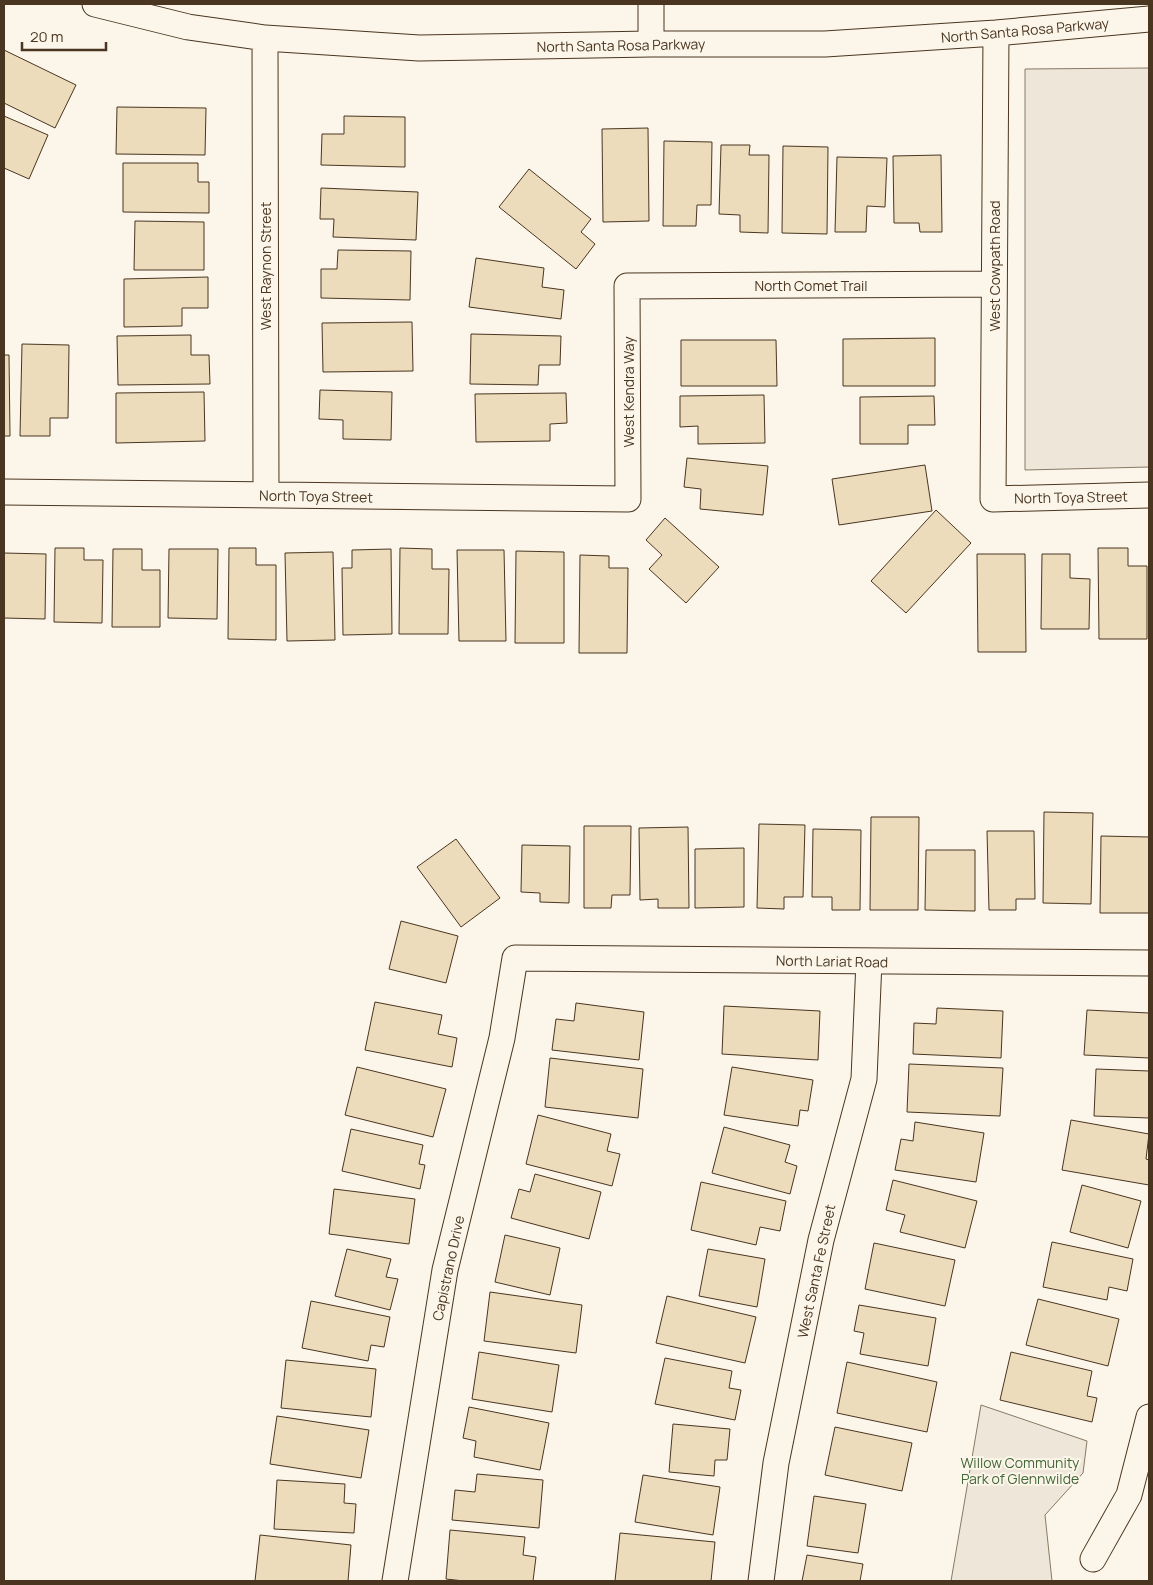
<svg xmlns="http://www.w3.org/2000/svg" width="1153" height="1585" viewBox="0 0 1153 1585" font-family="Manrope,sans-serif">
<rect width="100%" height="100%" fill="#fbf6e9"/>
<!-- green -->
<path fill="#ede6d9" stroke="#887966" d="M1149,68V467L1025,470V69Z
M981,1405L1087,1441L1083,1473L1045,1515L1052,1581H951Z"/>
<!-- building -->
<path fill="#ecdcbc" stroke="#4a3520" d="M4,50L76,85L55,128L4,103Z
M117,107L206,108L205,155L116,154Z
M4,116L48,135L29,179L4,168Z
M344,116L405,117V167L321,165L322,134H344Z
M648,128L649,221L603,222L602,129Z
M664,141L712,142L711,205H697L696,226H663Z
M721,145H750L749,155H769L768,233L740,232V215L719,214Z
M783,146L828,147L827,234L782,233Z
M941,155L942,232H920L919,223H894L893,156Z
M837,157L887,158L885,207L867,206L866,232H835Z
M123,163H198V182H209V213L123,212Z
M529,169L591,219L581,232L595,244L576,269L499,207Z
M321,188L418,192L416,240L333,237L334,219H320Z
M135,221L204,222V270H134Z
M338,250L411,251L410,300L321,298V269H337Z
M476,258L544,268L542,287L564,290L561,319L469,307Z
M208,277V308H182V326L124,327V279Z
M412,322L413,371L323,372L322,323Z
M471,334L561,336L560,365H539L538,385L470,384Z
M191,335V355H209L210,384L118,385L117,336Z
M935,338V386H843V339Z
M681,340H776L777,386H681Z
M22,344L69,345L68,418H50V436H20Z
M4,355H9L10,436H4Z
M320,390L392,392L391,440L343,439V420L319,419Z
M204,392L205,441L116,443V393Z
M566,393L567,423L550,424V441L476,442L475,394Z
M764,395L765,443L698,444V426L680,427V396Z
M934,396L935,425H908V444H860V397Z
M687,458L768,466L763,515L700,509L701,489L684,487Z
M925,465L932,511L839,525L832,479Z
M936,510L971,543L906,613L871,581Z
M665,518L719,567L686,603L649,569L662,555L646,540Z
M55,548H84V560H103L102,623L54,622Z
M229,548H256V565H276V640L228,639Z
M400,548L432,549V569H449L448,634H399Z
M1098,548H1128V566H1147V639H1099Z
M113,549H142V570H160V627H112Z
M169,549H218L217,619L168,618Z
M391,549L392,634L343,635L342,568H352V550Z
M457,550H504L506,641H459Z
M516,551L564,552V643H515Z
M333,552L335,640L287,641L285,553Z
M4,553L46,554L45,619L4,618Z
M977,554H1025L1026,652H978Z
M1042,554H1070V578L1090,579L1089,629H1041Z
M580,555L609,556V568H628L627,653H579Z
M1044,812L1093,813L1091,904L1043,903Z
M871,817H919L918,910H870Z
M759,824L805,825L803,897H784V909L757,908Z
M584,826H631L630,895H612L611,908H584Z
M688,827L689,908H658V899L640,900L639,828Z
M813,829L861,830L860,910H832V897H812Z
M987,831H1034L1035,899H1016V910H989Z
M1101,836L1149,837V913H1100Z
M456,839L500,898L461,927L417,867Z
M522,845L570,846L569,903L540,902V893L521,892Z
M744,848V907L695,908V849Z
M926,850H975V911L925,910Z
M401,921L458,936L446,983L389,969Z
M375,1002L442,1015L438,1034L457,1038L452,1067L365,1050Z
M576,1003L644,1012L639,1060L552,1050L556,1019L574,1021Z
M724,1006L820,1011L818,1060L722,1054Z
M937,1008L1003,1011L1001,1058L913,1054L914,1023L936,1024Z
M1087,1010L1149,1013V1058L1084,1055Z
M550,1058L643,1069L638,1118L545,1107Z
M909,1064L1003,1068L1000,1116L907,1112Z
M357,1067L446,1089L433,1137L345,1115Z
M732,1067L813,1080L808,1111L800,1110L798,1126L724,1115Z
M1096,1069L1149,1071V1118L1094,1116Z
M538,1115L611,1134L607,1151L620,1154L612,1186L526,1164Z
M1071,1120L1149,1134L1146,1159L1149,1160V1185L1062,1170Z
M915,1122L984,1133L976,1182L895,1170L901,1139L913,1141Z
M724,1127L790,1145L785,1162L797,1166L790,1194L712,1173Z
M351,1129L423,1145L419,1164L425,1165L420,1189L342,1171Z
M535,1174L601,1192L589,1239L511,1218L519,1189L530,1192Z
M893,1180L977,1201L965,1248L900,1232L905,1215L886,1210Z
M701,1182L786,1201L780,1231L760,1227L756,1245L691,1230Z
M1082,1185L1141,1201L1128,1248L1070,1232Z
M334,1189L415,1199L409,1244L329,1234Z
M505,1235L560,1248L550,1295L495,1282Z
M1052,1242L1133,1259L1127,1291L1109,1287L1107,1300L1043,1287Z
M874,1243L955,1260L945,1306L865,1289Z
M347,1249L391,1259L386,1277L398,1279L390,1310L335,1296Z
M708,1249L765,1259L757,1307L699,1296Z
M490,1292L582,1305L576,1353L484,1341Z
M667,1296L756,1317L745,1363L656,1343Z
M1038,1299L1119,1319L1108,1366L1026,1345Z
M311,1301L390,1317L384,1347L371,1345L368,1361L302,1348Z
M859,1305L936,1318L928,1366L860,1354L864,1333L854,1331Z
M479,1352L559,1365L552,1412L472,1399Z
M1011,1352L1092,1371L1087,1396L1097,1398L1092,1422L1000,1400Z
M665,1358L732,1371L729,1388L741,1390L735,1420L655,1404Z
M286,1360L376,1369L371,1417L281,1408Z
M847,1362L937,1382L927,1432L837,1413Z
M469,1407L549,1423L540,1470L474,1457L476,1441L463,1438Z
M277,1416L369,1430L361,1478L270,1464Z
M673,1424L730,1429L727,1460H715L714,1476L669,1472Z
M835,1427L912,1443L902,1491L825,1475Z
M477,1474L543,1480L539,1528L452,1520L455,1490L475,1492Z
M643,1475L720,1487L713,1535L635,1522Z
M277,1480L345,1484L344,1503L356,1504L354,1533L274,1529Z
M814,1496L866,1504L858,1553L807,1546Z
M450,1530L525,1537L523,1555L536,1557L533,1581H464L446,1579Z
M620,1533L715,1542L711,1581H615Z
M260,1535L351,1545L348,1581H255Z
M807,1555L863,1564L860,1581H802Z"/>
<g fill="none" stroke-linecap="round" stroke-linejoin="round">
<!-- street casing -->
<g stroke="#4a3520" stroke-width="27">
<path id="street" d="M95,4L188,27L265,38L419,48L651,44H825L996,33L1149,19
M996,33L993,499L1149,495
M265,38L266,495
M651,44V4
M4,492L628,499L627,286L994,284
M1093,1559L1129,1495L1149,1417
M395,1581L445,1270L502,1038L515,958L1149,963
M761,1581L776,1463L821,1240L864,1079L869,961"/>
</g>
<!-- street -->
<use href="#street" stroke="#fbf6e9" stroke-width="25"/>
</g>
<g text-anchor="middle" dominant-baseline="central" stroke-width="4" stroke-linejoin="round" paint-order="stroke">
<!-- street labels -->
<g font-size="14" fill="#4a3520" stroke="#fbf6e9">
<text transform="translate(1025 30) rotate(-5)">North Santa Rosa Parkway</text>
<text transform="translate(621 45) rotate(-1)">North Santa Rosa Parkway</text>
<text transform="translate(265 266) rotate(-90)">West Raynon Street</text>
<text transform="translate(994 266) rotate(-90)">West Cowpath Road</text>
<text x="811" y="285">North Comet Trail</text>
<text transform="translate(628 392) rotate(-90)">West Kendra Way</text>
<text transform="translate(316 496) rotate(1)">North Toya Street</text>
<text transform="translate(1071 497) rotate(-1)">North Toya Street</text>
<text transform="translate(832 961) rotate(1)">North Lariat Road</text>
<text transform="translate(448 1268) rotate(-78)">Capistrano Drive</text>
<text transform="translate(816 1271) rotate(-78)">West Santa Fe Street</text>
</g>
<!-- park labels -->
<g font-size="14" fill="#436837" stroke="#fbf6e9">
<text x="1020" y="1462">Willow Community<tspan x="1020" dy="16">Park of Glennwilde</tspan></text>
</g>
</g>
<!-- border -->
<rect width="1153" height="1585" fill="none" stroke="#4a3520" stroke-width="10"/>
<!-- scale -->
<path d="M22 42v8h84v-8" fill="none" stroke="#4a3520" stroke-width="2.5"/>
<text x="30" y="42" font-size="15" fill="#4a3520" stroke="#fbf6e9" stroke-width="4" paint-order="stroke">20 m</text>
</svg>
